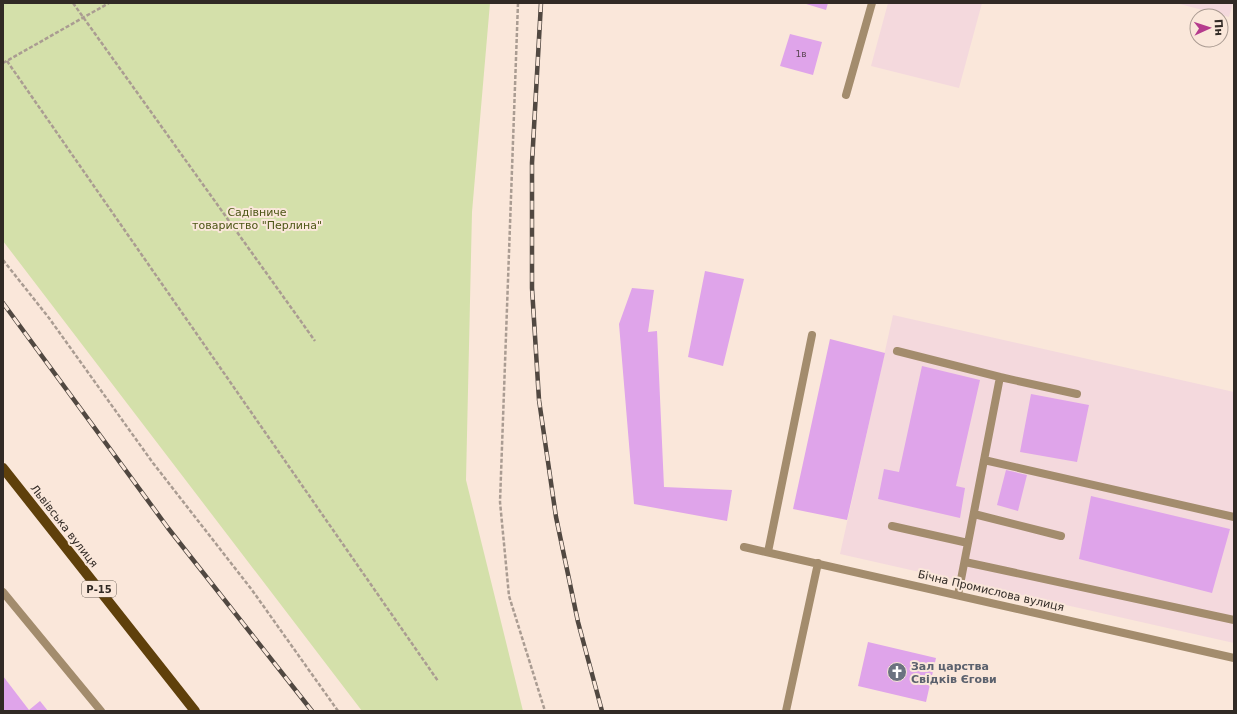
<svg xmlns="http://www.w3.org/2000/svg" width="1237" height="714" viewBox="0 0 1237 714" font-family="'DejaVu Sans',sans-serif">
<rect width="100%" height="100%" fill="#fae7da"/>
<!-- industrial -->
<path fill="#f4d9dd" d="M888,3H982L959,88L871,66Z
M1176,3H1233L1229,17Z
M893,315L1234,392V643L840,554Z"/>
<!-- green -->
<path fill="#d4e0aa" d="M3,3H490L472,212L466,480L523,711H362L3,241Z"/>
<!-- building -->
<path fill="#dfa4ea" d="M803,3H828L826,10Z
M790,34L822,42L813,75L780,66Z
M705,271L744,279L723,366L688,357Z
M632,288L654,290L648,332L657,331L664,487L732,490L727,521L634,504L619,324Z
M830,339L885,353L847,520L793,509Z
M922,366L980,380L956,486L965,488L960,518L878,499L884,469L899,472Z
M1031,394L1089,405L1077,462L1020,452Z
M1006,470L1027,475L1018,511L997,505Z
M1091,496L1230,529L1212,593L1079,559Z
M868,642L936,658L926,702L858,686Z
M3,676L29,710L40,701L48,711H3Z"/>
<g fill="none" stroke-linecap="round" stroke-linejoin="round">
<!-- path -->
<path stroke="#aa9c92" stroke-width="2.5" stroke-dasharray="4 2" stroke-linecap="butt" d="M73,3L315,341
M518,3L500,502L509,596L545,711
M7,61L438,681
M3,63L109,3
M3,260L49,318L153,463L252,590L338,711"/>
<!-- lane -->
<path stroke="#a38c6d" stroke-width="8" d="M846,95L872,3
M897,351L1000,377L958,595
M1000,377L1077,394
M984,460L1234,517
M974,514L1061,536
M892,526L968,543
M744,547L1234,658
M768,552L812,335
M965,562L1234,620
M3,592L101,711
M786,711L818,563"/>
<!-- primary -->
<path stroke="#5f400b" stroke-width="10" d="M3,468L195,711"/>
<!-- rail casing -->
<g stroke="#514841" stroke-width="4.5">
<path id="rail" d="M541,3L532,163V288L539,400L556,517L578,622L602,711
M3,303L168,528L312,711"/>
</g>
<!-- rail -->
<use href="#rail" stroke="#fae7da" stroke-width="3" stroke-dasharray="9" stroke-linecap="butt"/>
</g>
<!-- icons -->
<defs>
<g id="church-disc" transform="scale(1)"><circle r="9.5" fill="#6b7280" stroke="#fae7da"/><path d="M-1.2-6h2.4v3.5h3.3v2.4h-3.3V6h-2.4V-.1h-3.3v-2.4h3.3Z" fill="#fff"/></g>
</defs>
<g fill-rule="evenodd">
<use href="#church-disc" x="897" y="672"/>
</g>
<g text-anchor="middle" dominant-baseline="central" stroke-width="4" stroke-linejoin="round" paint-order="stroke">
<!-- number labels -->
<g font-size="9" fill="#5c4856">
<text x="801" y="54">1в</text>
</g>
<!-- shield labels -->
<rect fill="#fae7da" stroke="#6d635b" stroke-width="1" x="82" y="581" width="34" height="16" rx="3"/>
<g font-size="10" font-weight="bold" fill="#312a25">
<text x="99" y="589">Р-15</text>
</g>
<!-- park labels -->
<g font-size="11" fill="#4d5616" stroke="#fae7da">
<text x="257" y="212">Садівниче<tspan x="257" dy="13">товариство "Перлина"</tspan></text>
</g>
<!-- street labels -->
<g font-size="11" fill="#312a25" stroke="#fae7da">
<text transform="translate(64 526) rotate(52)">Львівська вулиця</text>
<text transform="translate(991 591) rotate(13)">Бічна Промислова вулиця</text>
</g>
<!-- worship labels -->
<g font-size="11" font-weight="bold" fill="#5b616d" stroke="#fae7da" text-anchor="start">
<text x="911" y="666">Зал царства<tspan x="911" dy="13">Свідків Єгови</tspan></text>
</g>
</g>
<!-- border -->
<rect width="1237" height="714" fill="none" stroke="#312a25" stroke-width="8"/>
<!-- north arrow -->
<g transform="translate(1209 28) rotate(87)"><circle r="19" fill="#fae7da" stroke="#aa9b92"/>
<path d="M0-3L7 15L0 10L-7 15Z" fill="#b53b8d"/>
<text y="-6" font-size="11" font-weight="bold" text-anchor="middle" fill="#312a25">Пн</text>
</g>
</svg>
